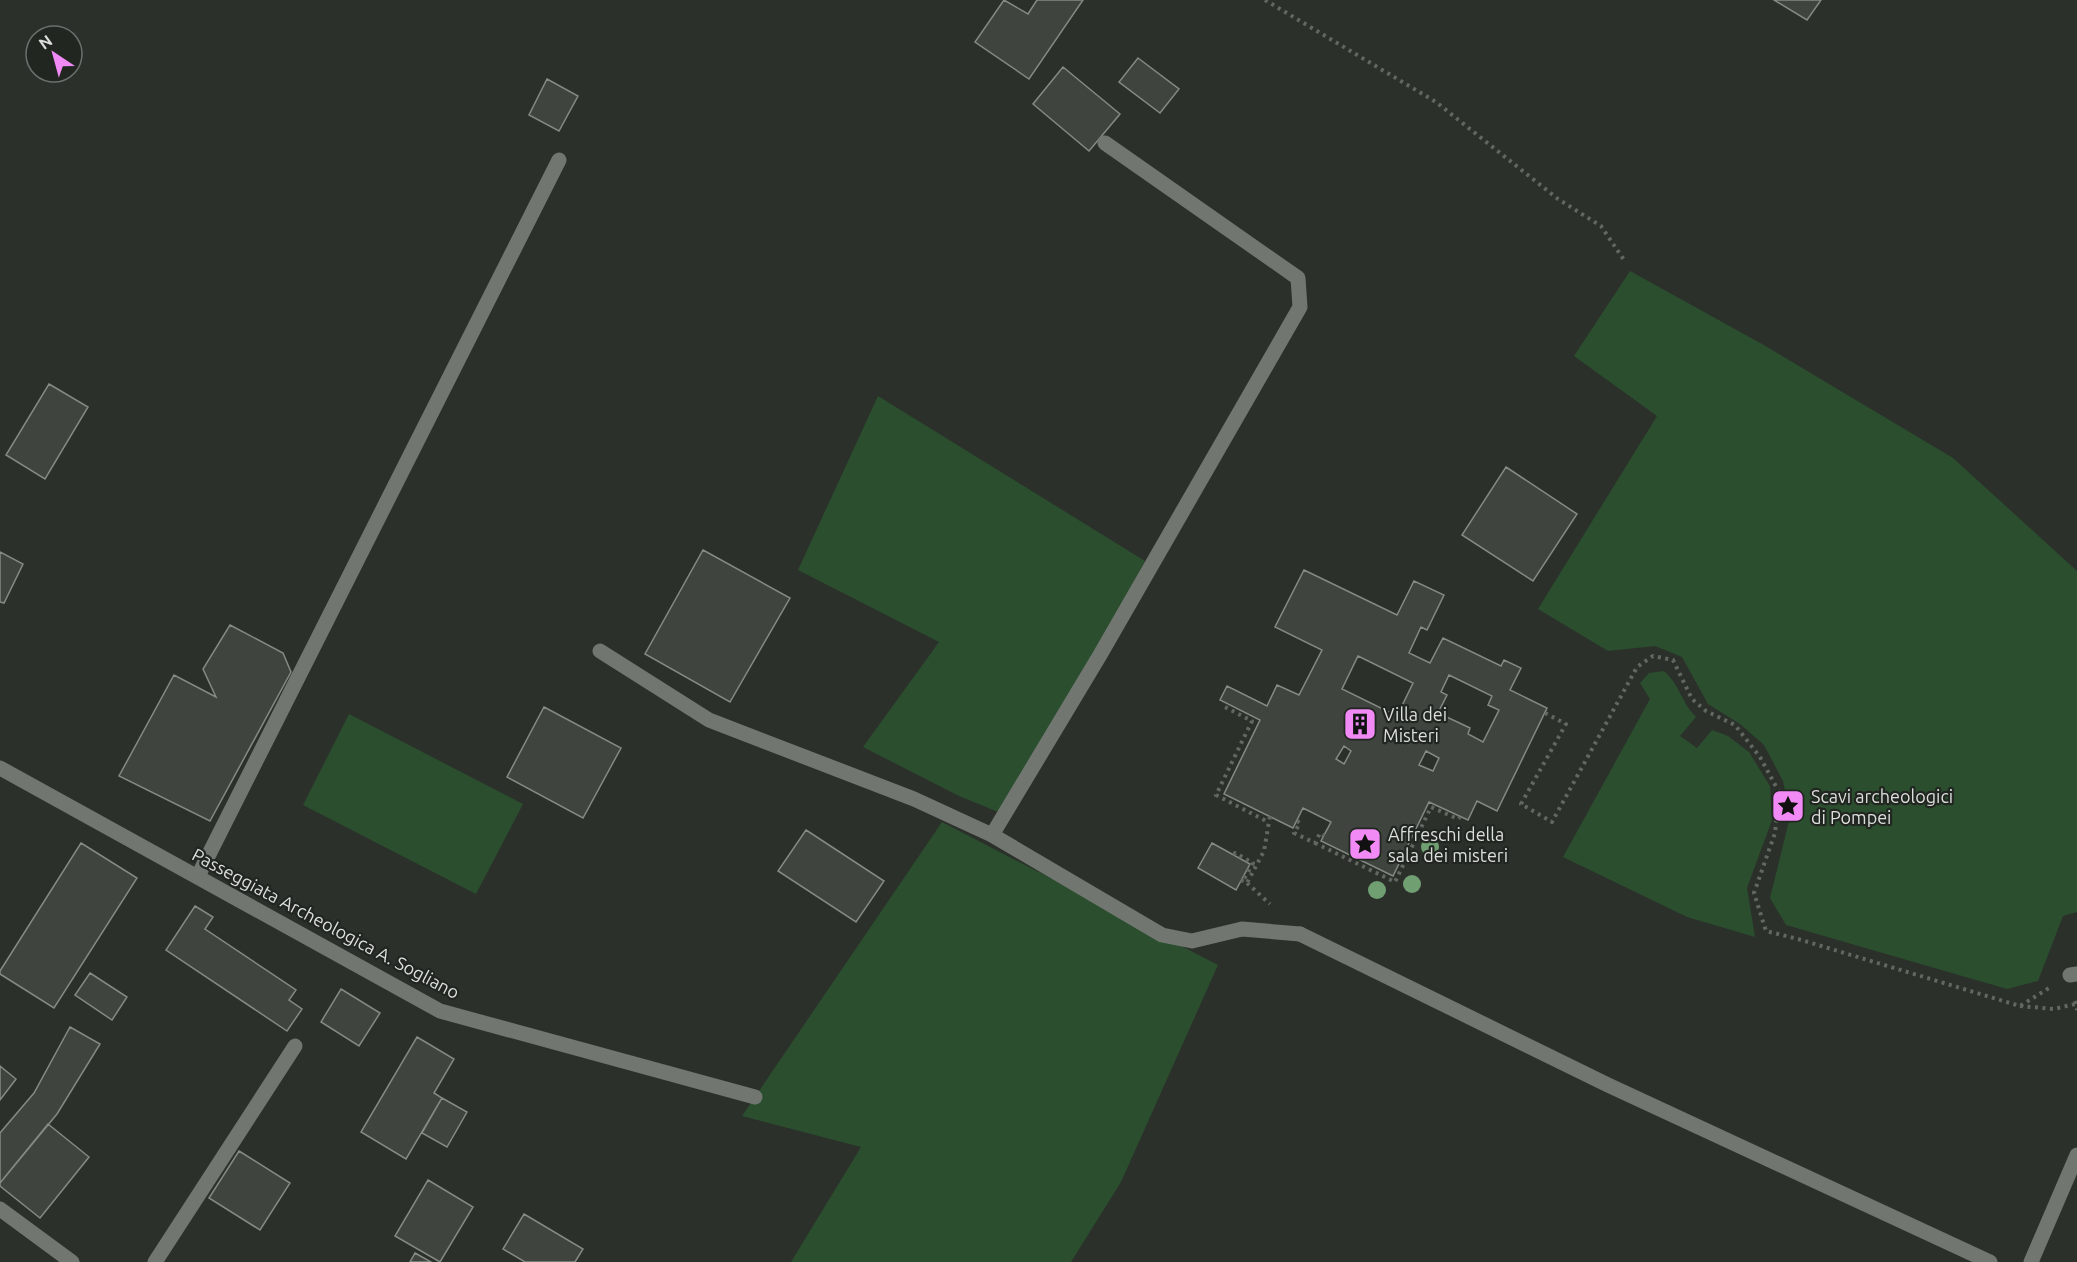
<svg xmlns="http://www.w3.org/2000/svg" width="2077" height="1262" viewBox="0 0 2077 1262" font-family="Ubuntu,sans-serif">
<rect width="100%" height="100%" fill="#2b302b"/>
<!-- green -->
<path fill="#2b4e2e" d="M1630,271L1762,344L1953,458L2077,571V912L2063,916L2038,981L2007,989L1786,925L1770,898L1790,817L1783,781L1764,745L1740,724L1708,704L1682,657L1655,646L1608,651L1538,609L1657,416L1574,356Z
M878,396L1145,561L1008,816L959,796L863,747L939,642L798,570Z
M1664,671C1680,685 1681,702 1696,717L1680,736L1697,748L1712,730L1728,736L1749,752L1770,786L1772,820L1747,888L1755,937L1687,917L1563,857L1650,699L1640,683L1649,673Z
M349,714L523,804L476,894L303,805Z
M942,822L1218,965L1121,1182L1071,1262H791L861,1147L742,1116Z"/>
<!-- building -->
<path fill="#3f443f" stroke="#848a84" stroke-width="1.5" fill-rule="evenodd" d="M1004,0L1028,14L1037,0H1083L1029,79L975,42Z
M1774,0H1821L1807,20Z
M1138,58L1179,89L1160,113L1119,82Z
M1063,67L1120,114L1089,151L1033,104Z
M547,79L578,96L559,131L529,115Z
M49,384L88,407L45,479L6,455Z
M1506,467L1577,514L1533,581L1462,535Z
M703,550L790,598L730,702L645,654Z
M0,552L23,564L4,603L0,602Z
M1304,570L1397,615L1414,581L1444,595L1427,630L1421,627L1409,653L1430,663L1443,638L1501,666L1504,660L1521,668L1510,690L1547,708L1497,811L1477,801L1468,820L1429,802L1393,876L1321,841L1331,822L1303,808L1293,828L1224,794L1260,720L1220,700L1227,686L1267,706L1277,685L1299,695L1322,650L1275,627ZM1358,656L1413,683L1397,716L1342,689ZM1449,675L1492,696L1488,705L1499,710L1483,742L1468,734L1470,728L1438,713L1447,695L1441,692ZM1344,746L1351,751L1344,764L1336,759ZM1426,751L1439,758L1433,771L1419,765Z
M230,625L283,653L291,672L210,821L119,776L174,675L216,697L203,669Z
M544,707L621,748L583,818L507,777Z
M806,830L884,881L856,922L778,871Z
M81,843L137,878L54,1008L0,974V971Z
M1212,843L1250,864L1236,890L1198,868Z
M195,906L213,917L205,929L296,990L289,1000L302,1009L287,1031L166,950Z
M90,973L127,997L112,1020L75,995Z
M341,989L380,1013L359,1046L321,1022Z
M70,1027L100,1044L57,1114L0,1183V1133L34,1093Z
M417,1037L454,1059L434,1093L442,1098L406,1159L361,1132Z
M0,1066L16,1079L0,1100Z
M442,1098L467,1112L447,1147L422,1133Z
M48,1124L89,1157L40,1218L0,1186V1183Z
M239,1151L290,1183L260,1230L209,1198Z
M428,1180L473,1207L440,1262L395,1236Z
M524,1214L583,1249L575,1262H525L503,1249Z
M415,1253L431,1262H410Z"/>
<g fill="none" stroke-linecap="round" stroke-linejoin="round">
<!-- path -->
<path stroke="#626762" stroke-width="4" stroke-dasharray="3 4.5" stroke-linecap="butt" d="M1265,0L1436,102L1558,199L1601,226L1624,260
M1225,707L1252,721L1216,795L1268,822
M1545,713L1566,724L1521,804L1552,822L1637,667L1653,656L1673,660L1692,699L1706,711L1735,725L1760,757L1779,792L1775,833L1754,893L1766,931L1798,939L2020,1006L2049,988
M1297,821L1300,823L1294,833L1315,843L1320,833L1324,836
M1315,843L1395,882L1431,807L1458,819L1460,817
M1234,855L1235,853L1253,863L1243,881
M1241,880L1247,883L1264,851L1270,816
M1247,883L1270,904
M2075,1001L2077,1010
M2020,1006L2054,1009L2075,1004"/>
<!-- lane -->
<path stroke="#717671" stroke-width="15" d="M1105,143L1298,278L1300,307L1100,655L992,835L1162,935L1192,941L1242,929L1300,934
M600,651L709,720L914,799L992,835
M198,876L559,160
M155,1262L295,1046
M2031,1262L2077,1155"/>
<!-- street -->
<path stroke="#717671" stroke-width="15" d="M0,768L440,1011L755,1097
M1300,934L1608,1085L1990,1262
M2070,975L2077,974"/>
<!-- secondary -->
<path stroke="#717671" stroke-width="15" d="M0,1209L72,1262"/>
</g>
<!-- trees -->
<g fill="#709f72">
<circle cx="1430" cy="847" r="9"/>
<circle cx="1412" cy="884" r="9"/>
<circle cx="1377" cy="890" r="9"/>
</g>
<!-- icons -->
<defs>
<g id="building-square" transform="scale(1.725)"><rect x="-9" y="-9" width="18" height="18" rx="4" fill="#f18af4" stroke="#212621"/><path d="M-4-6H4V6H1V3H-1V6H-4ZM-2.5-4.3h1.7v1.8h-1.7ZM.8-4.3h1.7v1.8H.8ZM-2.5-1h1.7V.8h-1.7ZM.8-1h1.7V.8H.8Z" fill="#111"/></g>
<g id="sight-square" transform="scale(1.725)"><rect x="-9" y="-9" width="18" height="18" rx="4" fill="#f18af4" stroke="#212621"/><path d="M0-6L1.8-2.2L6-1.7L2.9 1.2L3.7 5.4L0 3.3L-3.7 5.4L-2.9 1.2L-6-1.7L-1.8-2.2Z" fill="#111"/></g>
</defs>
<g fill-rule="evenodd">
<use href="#building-square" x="1360" y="724"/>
<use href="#sight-square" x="1788" y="806"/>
<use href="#sight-square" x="1365" y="844"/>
</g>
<g text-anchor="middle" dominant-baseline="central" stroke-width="4.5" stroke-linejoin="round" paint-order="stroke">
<!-- poi labels -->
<g font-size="18" fill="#dcdfdc" stroke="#212621" text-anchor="start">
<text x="1383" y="714">Villa dei<tspan x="1383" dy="21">Misteri</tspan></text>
<text x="1811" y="796">Scavi archeologici<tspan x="1811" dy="21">di Pompei</tspan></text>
<text x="1388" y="834">Affreschi della<tspan x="1388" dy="21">sala dei misteri</tspan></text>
</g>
<!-- street labels -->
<g font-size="18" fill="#dcdfdc" stroke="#212621">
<text transform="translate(326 923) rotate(28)">Passeggiata Archeologica A. Sogliano</text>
</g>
</g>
<!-- north arrow -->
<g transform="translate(54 54) rotate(324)"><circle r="28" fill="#212621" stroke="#6c706c" stroke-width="1.5"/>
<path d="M0-4.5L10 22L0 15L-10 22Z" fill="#f18af4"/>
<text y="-9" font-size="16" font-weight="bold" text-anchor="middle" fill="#dcdfdc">N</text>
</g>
</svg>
